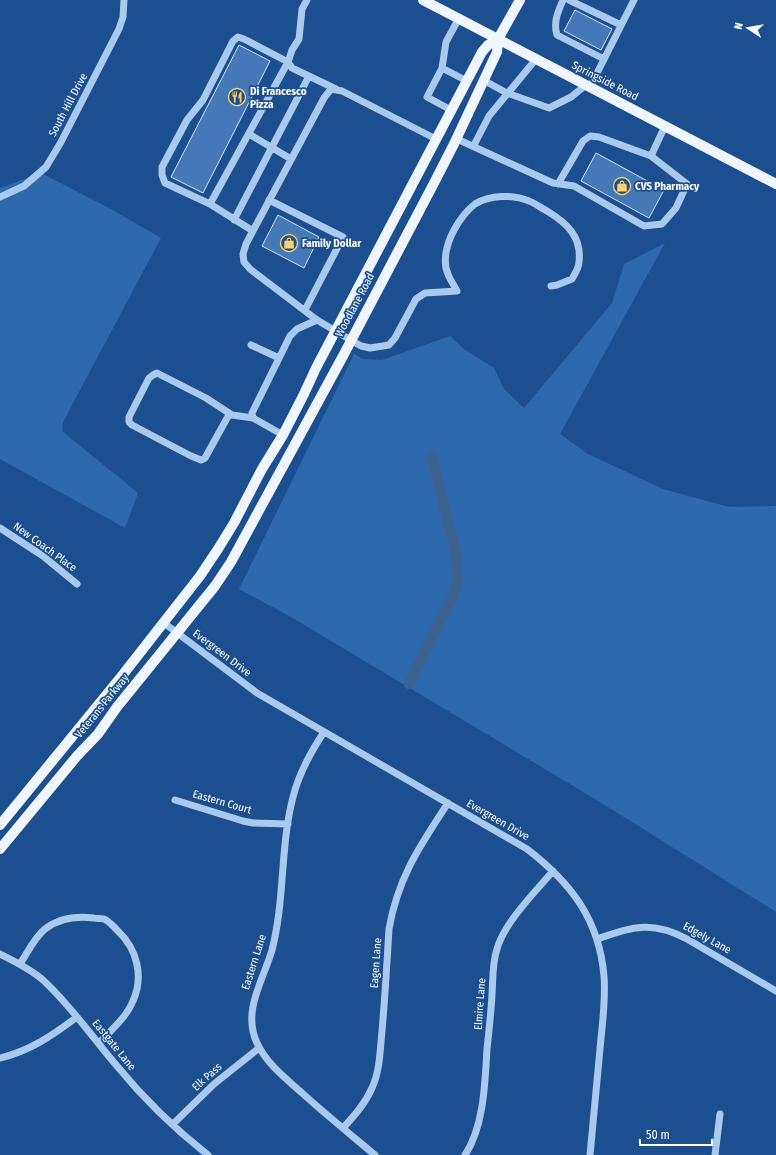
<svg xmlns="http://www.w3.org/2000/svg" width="776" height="1155" viewBox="0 0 776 1155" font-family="'Fira Sans Condensed',sans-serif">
<rect width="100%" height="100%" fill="#1b4f8f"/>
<!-- green -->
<path fill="#2e69ad" d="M41,173L109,208L161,238L63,422L62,431L138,493L125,528L0,459V188Z
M665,243L560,434L588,454L663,489L729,507L775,506L776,505V912L600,802L291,617L239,589L354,354L363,359L382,360L450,336L464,349L494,368L504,389L524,408L612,303L624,264Z"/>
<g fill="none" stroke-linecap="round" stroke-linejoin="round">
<!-- canal -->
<path stroke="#3c6290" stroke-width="10" d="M409,684L454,595C464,571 451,534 445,510C441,492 436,473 432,455"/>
</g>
<!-- building -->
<path fill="#4478b7" stroke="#cfe3fa" d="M575,10L612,29L601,50L564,31Z
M239,45L270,61L203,193L171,177Z
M596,153L664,190L649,218L581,181Z
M278,215L319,237L304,268L262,246Z"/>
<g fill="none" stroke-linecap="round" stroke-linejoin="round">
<!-- minor -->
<path stroke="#a9c9ee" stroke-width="7" d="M307,0L302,9L299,39L292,50L288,62L292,68L336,89
M563,0C558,12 553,22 557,35L604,59
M569,0L621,25
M442,68L467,81
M483,80L507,93L549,108L571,97L586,85
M590,87L634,0
M451,110L427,97L442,68L446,42L459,18
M249,134L291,159
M436,139L342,91L331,89L324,98L246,244L243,254L244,262L250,269L317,320L361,346L370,348L389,345L395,338L416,299L425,293L457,291C454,285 450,280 448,274C442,261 447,243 454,230C459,221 467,210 475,204C489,195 514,194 529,201C535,203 541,208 547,211C567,223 582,237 579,262C579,267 575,274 572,279L557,285L551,286
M457,139L553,183L574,186L644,226L662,224L676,208L687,184L651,156L665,126
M474,145L489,116L536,59
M558,184L583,141L590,136L599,137L651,156
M0,197L24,186L46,167L61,142L119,29L123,17L124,0
M269,200L343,237L305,310
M210,204L288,62L244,39L238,37L233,41L203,100L187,120L162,167V175L165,183L210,204L253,231
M234,220L309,76
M251,345L279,358
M232,415H229L226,420L205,458L201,460L191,456L132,425L129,422V417L149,378L153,375L157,373L206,398L232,415L253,418
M283,435L253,418L252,413L290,336L297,329L317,320
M0,528L43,556L77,584
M164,623L257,693L527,849C571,883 599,919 604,976C606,1001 602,1025 600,1049C597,1084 593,1120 590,1155
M324,732C310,753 299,773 293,797C280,847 285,900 272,950C263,981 242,1011 257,1043C266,1063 285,1078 301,1092C325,1114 350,1134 375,1155
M175,800L243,821L253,823L288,824
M597,939C633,927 651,920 687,939L776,991
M0,954C15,962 31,969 44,981C71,1006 93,1038 117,1066C144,1099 175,1129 208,1155
M20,964C28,952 34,938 45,929C59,918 77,916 94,918C97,919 101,918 104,919C109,921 114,927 118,931C137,949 144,976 133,1001C126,1018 111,1030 99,1043
M0,1058C30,1051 53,1035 77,1017
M173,1124L214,1084L259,1048
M343,1128C354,1116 365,1104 372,1088C380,1071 380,1050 382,1031C385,997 387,963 389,929C398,877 420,846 448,803
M465,1155C484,1127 485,1082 487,1049C489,1031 491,1013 492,995C493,980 492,964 497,949C504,923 535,892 553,871
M715,1155L720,1114"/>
<!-- major -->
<path stroke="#f0f6ff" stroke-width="10" d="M423,0L776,184
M0,825L121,677L200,576L218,549L234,523L262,469L283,435L304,394L316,368L482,52L488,45L498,39L520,0
M0,849L77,756L98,734L117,707L215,586L231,562L343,356L433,185L454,144L497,52L498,39"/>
</g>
<!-- icons -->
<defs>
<g id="restaurant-ring" transform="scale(0.9)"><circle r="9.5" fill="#1b4f8f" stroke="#ffd166" stroke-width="1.5"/><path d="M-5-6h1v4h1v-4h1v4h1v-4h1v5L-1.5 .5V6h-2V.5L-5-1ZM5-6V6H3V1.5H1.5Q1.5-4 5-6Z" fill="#ffd166"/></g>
<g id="shop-ring" transform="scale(0.9)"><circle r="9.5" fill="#1b4f8f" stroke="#ffd166" stroke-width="1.5"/><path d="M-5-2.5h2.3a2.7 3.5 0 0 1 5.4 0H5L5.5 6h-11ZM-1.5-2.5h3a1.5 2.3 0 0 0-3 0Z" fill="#ffd166"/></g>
</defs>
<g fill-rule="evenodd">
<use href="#restaurant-ring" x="237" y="97"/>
<use href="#shop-ring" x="622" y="186"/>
<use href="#shop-ring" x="289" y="243"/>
</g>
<g text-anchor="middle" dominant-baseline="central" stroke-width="3.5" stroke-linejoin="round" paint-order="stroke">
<!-- street labels -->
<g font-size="11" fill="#fff" stroke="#1b4f8f">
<text transform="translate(605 81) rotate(27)">Springside Road</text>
<text transform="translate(68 105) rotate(-62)">South Hill Drive</text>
<text transform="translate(355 305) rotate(-62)">Woodlane Road</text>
<text transform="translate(45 547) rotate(36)">New Coach Place</text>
<text transform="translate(222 653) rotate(37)">Evergreen Drive</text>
<text transform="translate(102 706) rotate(-51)">Veterans Parkway</text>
<text transform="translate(222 802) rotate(16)">Eastern Court</text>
<text transform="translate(498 820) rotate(30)">Evergreen Drive</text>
<text transform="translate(707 938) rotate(29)">Edgely Lane</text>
<text transform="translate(254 962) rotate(-72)">Eastern Lane</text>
<text transform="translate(376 963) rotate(-86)">Eagen Lane</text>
<text transform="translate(480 1004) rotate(-86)">Elmire Lane</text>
<text transform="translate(114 1045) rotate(51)">Eastgate Lane</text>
<text transform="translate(207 1077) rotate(-42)">Elk Pass</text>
</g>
<!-- poi labels -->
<g font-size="11" font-weight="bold" fill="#fff" stroke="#1b4f8f" text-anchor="start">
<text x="250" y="91">Di Francesco<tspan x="250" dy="13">Pizza</tspan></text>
<text x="635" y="186">CVS Pharmacy</text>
<text x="302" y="243">Family Dollar</text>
</g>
</g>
<!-- north arrow -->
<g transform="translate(748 28) rotate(282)" stroke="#1b4f8f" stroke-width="3" paint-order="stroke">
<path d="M0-3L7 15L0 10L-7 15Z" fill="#ffffff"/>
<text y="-6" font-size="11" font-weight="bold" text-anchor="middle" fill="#ffffff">N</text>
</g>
<!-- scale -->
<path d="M640 1139v6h72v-6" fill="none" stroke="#ffffff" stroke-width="2"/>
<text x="646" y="1139" font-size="12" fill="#ffffff" stroke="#1b4f8f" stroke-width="3" paint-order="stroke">50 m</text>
</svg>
